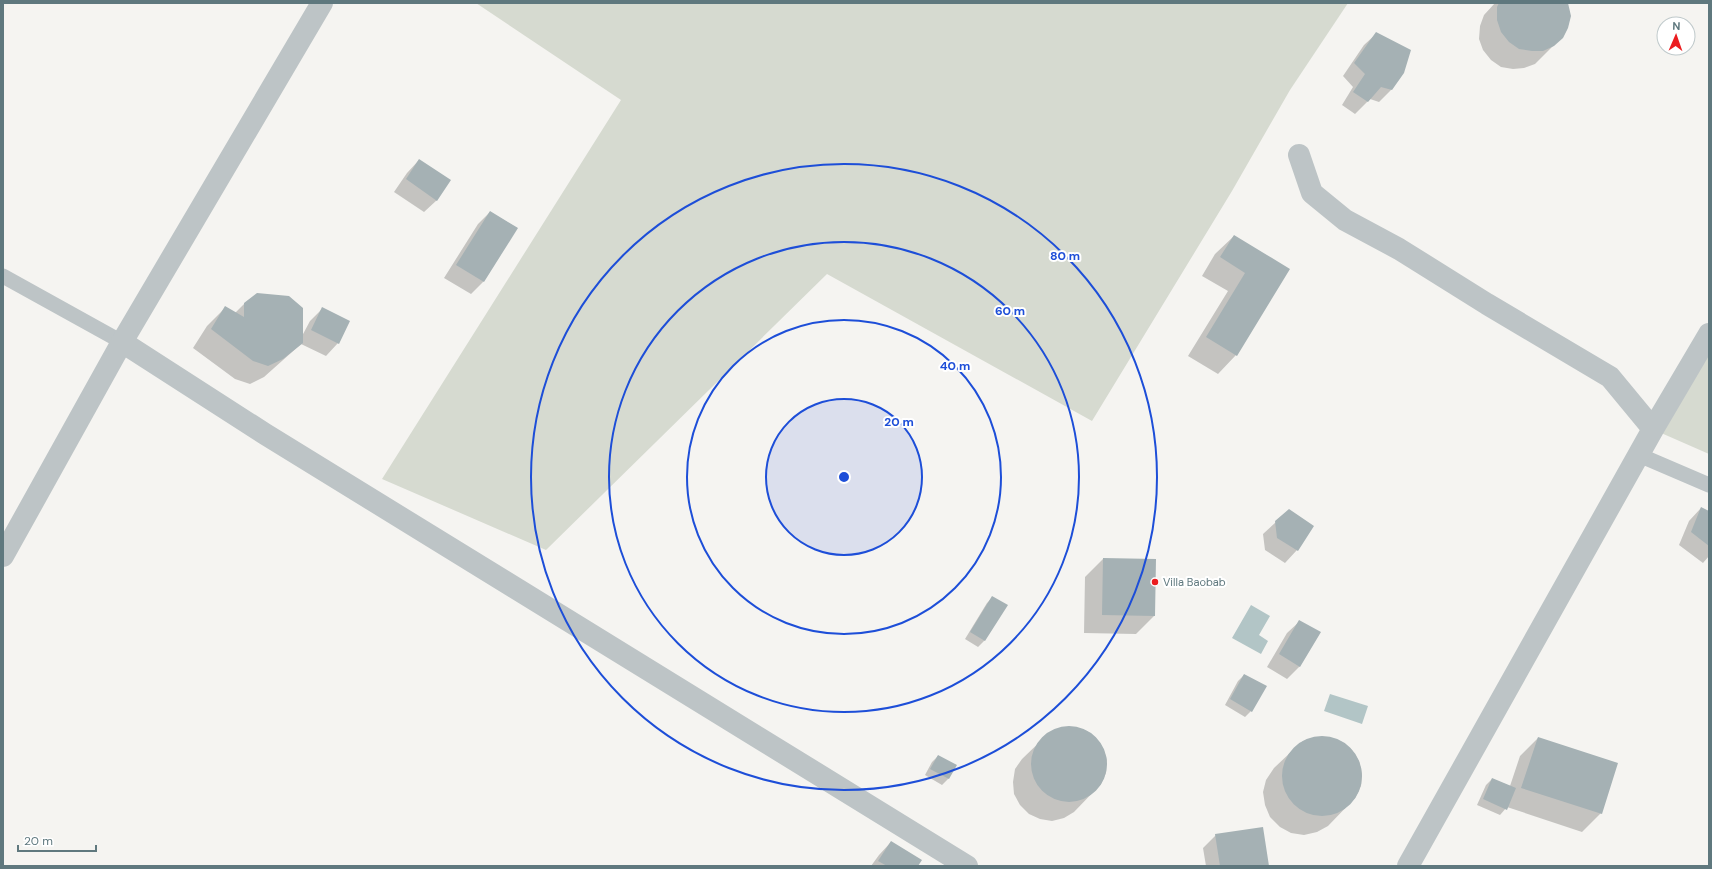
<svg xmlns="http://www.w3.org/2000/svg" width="1712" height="869" viewBox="0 0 1712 869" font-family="'DM Sans',sans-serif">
<rect width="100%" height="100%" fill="#f5f4f1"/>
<!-- green -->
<path fill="#d6dad0" d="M476,3H1348L1290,90L1232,191L1092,421L827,274L546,550L382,479L621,100Z
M1709,321V454L1652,429Z"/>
<!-- water -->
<path fill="#b2c5c6" d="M1251,605L1270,616L1259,635L1268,641L1261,654L1232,638Z
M1330,694L1368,706L1362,724L1324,711Z"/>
<!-- shadow -->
<path fill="#0003" d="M1495,3H1567L1562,37L1535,64L1524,68L1513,69L1501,67L1491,60L1483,50L1479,39L1480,26L1484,15Z
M1377,33L1391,90L1379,102L1370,99L1355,114L1342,105L1353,87L1343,76L1364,45Z
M419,160L437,200L424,212L394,192L407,173Z
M490,212L517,228L483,282L471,294L444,278L478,224Z
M1234,236L1288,269L1236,355L1218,374L1188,356L1228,291L1202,276L1215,254Z
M245,303L302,336L310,321L322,309L338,343L326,356L301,344L264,377L250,384L235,379L193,348L207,326L225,308L235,313Z
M1701,508L1709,512V556L1703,563L1679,545L1689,521Z
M1276,522L1297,550L1285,563L1265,550L1263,534Z
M1103,559L1154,616L1136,634L1084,633L1085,577Z
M993,597L1006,606L984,641L978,647L965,639L987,603Z
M1300,621V666L1287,679L1267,667L1287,633Z
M1244,675L1251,711L1245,717L1225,705L1238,681Z
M1075,727L1087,731L1096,738L1103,748L1107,760L1106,773L1101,784L1074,812L1064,818L1052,821L1040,819L1029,814L1020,805L1014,794L1013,782L1015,769L1022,759L1050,732L1063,728Z
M1316,737H1329L1342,742L1352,750L1359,761L1362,774L1361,786L1355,798L1328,826L1317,832L1304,835L1291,833L1280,827L1270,817L1265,805L1263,792L1266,780L1274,768L1293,750L1303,741Z
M1538,738L1601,813L1582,832L1507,807L1500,815L1477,805L1486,785L1492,779L1510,786L1520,756Z
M938,756L955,765L948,779L942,785L925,775L932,762Z
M1216,835L1268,866H1206L1203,848Z
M891,842L917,866H871L879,855Z"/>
<!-- building -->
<path fill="#a5b1b4" d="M1499,3H1568L1571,16L1568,28L1563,38L1554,46L1543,51H1532L1519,49L1509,42L1501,32L1497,20V7Z
M1376,32L1411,50L1404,73L1392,90L1381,87L1368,102L1353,92L1365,74L1354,63Z
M419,159L451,180L437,201L406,179Z
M490,211L518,228L484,282L456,265Z
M1234,235L1290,269L1237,356L1206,337L1245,273L1220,257Z
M257,293L289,296L303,308V343L283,359L268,366L253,361L211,329L225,306L244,317V303Z
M322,307L350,321L339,344L311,330Z
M1701,507L1709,511V546L1691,532Z
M1289,509L1314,526L1298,551L1277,538L1275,521Z
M1103,558L1156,559L1155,616L1102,615Z
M992,596L1008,605L985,641L970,632Z
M1299,620L1321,632L1300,667L1279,654Z
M1244,674L1267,686L1252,712L1230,699Z
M1031 764a38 38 0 1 1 76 0a38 38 0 1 1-76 0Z
M1282 776a40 40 0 1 1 80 0a40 40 0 1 1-80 0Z
M1538,737L1618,763L1602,814L1521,788Z
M938,755L957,765L949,779L930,769Z
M1492,778L1516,788L1507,810L1483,799Z
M1263,827L1269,866H1220L1215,834Z
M891,841L922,860L918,866H887L878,861Z"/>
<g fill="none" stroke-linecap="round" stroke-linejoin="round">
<!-- service -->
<path stroke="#bdc4c6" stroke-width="15" d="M3,276L122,342
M1639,455L1709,485"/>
<!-- minor -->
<path stroke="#bdc4c6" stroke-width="22" d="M1299,155L1312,193L1345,220L1399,249L1487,304L1610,377L1653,429
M122,342L265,434L967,866
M3,556L122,342L322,3
M1408,866L1653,429L1709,334"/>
</g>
<!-- distance rings -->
<circle cx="844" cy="477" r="78" fill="#1d4ed8" fill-opacity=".12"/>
<g fill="none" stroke="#1d4ed8" stroke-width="2">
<circle cx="844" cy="477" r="78"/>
<circle cx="844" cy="477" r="157"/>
<circle cx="844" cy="477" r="235"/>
<circle cx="844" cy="477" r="313"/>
</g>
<!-- markers -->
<circle fill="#eb1c1f" stroke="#fff" stroke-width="1.5" cx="1155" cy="582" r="4"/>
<g text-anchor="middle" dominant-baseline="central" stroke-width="4" stroke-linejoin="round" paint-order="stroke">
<!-- poi labels -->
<g font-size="11" fill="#5f787e" stroke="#fff" text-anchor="start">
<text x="1163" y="582">Villa Baobab</text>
</g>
</g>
<circle cx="844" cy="477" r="6" fill="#1d4ed8" stroke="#fff" stroke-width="2"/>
<g font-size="12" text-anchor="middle" font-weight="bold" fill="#1d4ed8" stroke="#fff" stroke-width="4" stroke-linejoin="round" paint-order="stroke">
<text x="1065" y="260">80 m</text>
<text x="1010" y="315">60 m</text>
<text x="955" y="370">40 m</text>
<text x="899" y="426">20 m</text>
</g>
<!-- border -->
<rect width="1712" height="869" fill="none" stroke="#5f787e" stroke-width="8"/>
<!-- north arrow -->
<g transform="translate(1676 36) rotate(2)"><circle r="19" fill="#ffffff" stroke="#bfc9cb"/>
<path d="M0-3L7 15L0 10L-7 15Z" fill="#eb1c1f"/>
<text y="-6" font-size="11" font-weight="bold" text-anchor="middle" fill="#5f787e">N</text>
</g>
<!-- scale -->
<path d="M18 845v6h78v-6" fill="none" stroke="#5f787e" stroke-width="2"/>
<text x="24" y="845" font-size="12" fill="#5f787e" stroke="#ffffff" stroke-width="3" paint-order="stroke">20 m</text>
</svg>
